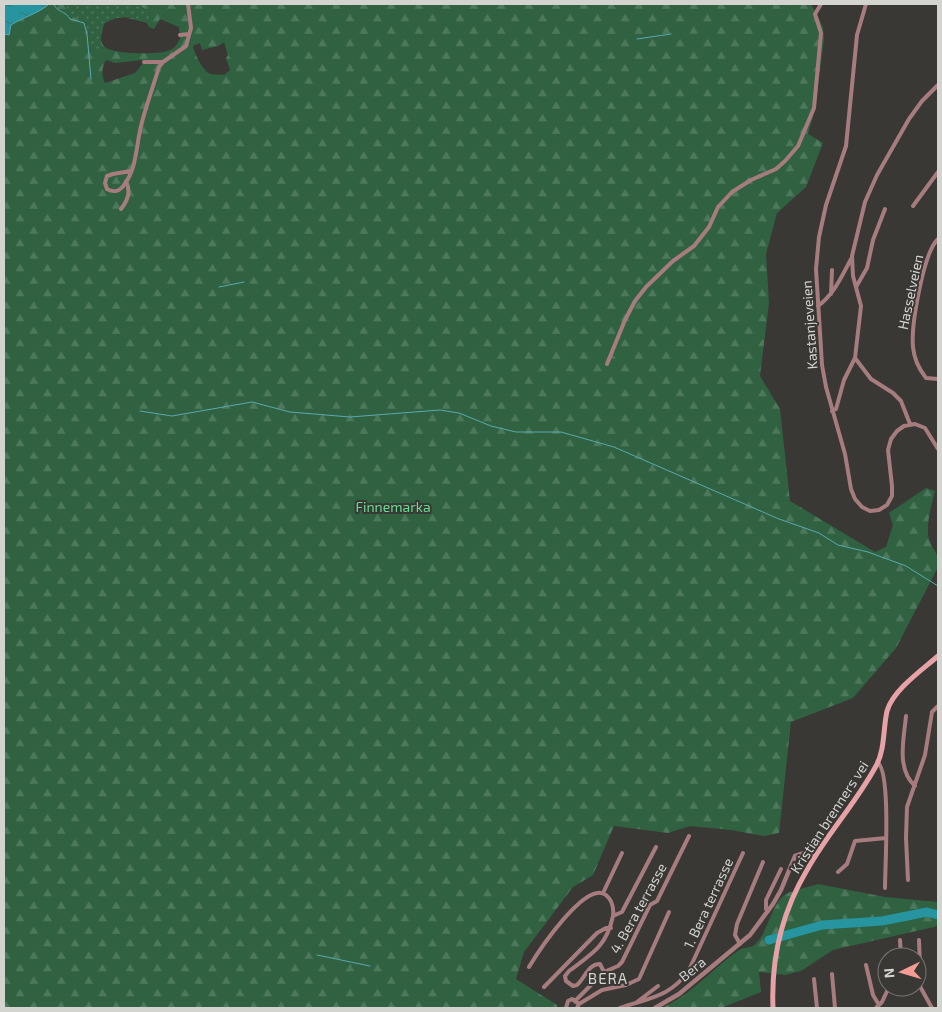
<svg xmlns="http://www.w3.org/2000/svg" width="942" height="1012" viewBox="0 0 942 1012" font-family="'Exo 2',sans-serif">
<defs>
<pattern id="forest-firs" width="22" height="20" patternUnits="userSpaceOnUse" patternTransform="scale(1.25)"><rect width="22" height="20" fill="#306242"/><path d="M5 1l3.5 6h-7zM16 11l3.5 6h-7z" fill="#4d785c"/></pattern>
<pattern id="park-dots" width="8" height="8" patternUnits="userSpaceOnUse" patternTransform="scale(1.25)"><rect width="8" height="8" fill="#306242"/><path d="M2 2h.1M6 6h.1" fill="none" stroke="#4d785c" stroke-width="1.8" stroke-linecap="round"/></pattern>
<pattern id="water-ripples" width="26" height="14" patternUnits="userSpaceOnUse" patternTransform="scale(1.25)"><rect width="26" height="14" fill="#27959f"/><path d="M2 4q2-2 4 0t4 0M15 11q2-2 4 0t4 0" fill="none" stroke="#2e7b82"/></pattern>
</defs>
<rect width="100%" height="100%" fill="#393834"/>
<!-- forest -->
<path fill="url(#forest-firs)" fill-rule="evenodd" d="M49,4H65L71,15L86,23L90,41L103,50L100,41L101,30C101,35 100,41 103,45C109,55 153,54 164,52C168,51 172,49 175,47L180,39L179,27L160,19L154,29L149,27L147,23L128,18L137,17L148,21L151,14L138,4H811L823,27L824,39L815,109L808,134L823,143L806,187L777,213L766,254L769,303L760,376L780,409L790,501L875,552L886,547L893,525L889,513L926,488L935,491C932,504 924,528 930,542C936,555 938,551 938,567L896,648L853,698L791,722L779,833L764,836L731,830L690,826L668,833L614,826L593,875L573,887L524,952L516,979L557,1005V1008H4V34H9L11,25C23,17 38,14 49,4ZM224,42L228,55L226,58L230,70L224,75C220,74 216,75 211,74C204,73 194,53 193,46L200,43L202,50L218,46ZM106,60L115,63L142,60L144,62L135,73L105,83C101,75 102,67 106,60Z
M818,884L885,897L938,902V926L833,950L801,971L785,975L759,972L761,992L721,1008H662C692,994 712,969 739,950C743,947 749,948 753,946C767,936 769,911 782,897C787,891 810,887 818,884Z"/>
<!-- park -->
<path fill="url(#park-dots)" d="M65,4H138L151,14L148,21C135,16 116,15 104,24L100,41L103,50L96,56L90,41L86,23L71,16Z"/>
<!-- water -->
<path fill="url(#water-ripples)" stroke="#5ba8ae" d="M4,4H49C38,14 23,17 11,25L9,35L4,34Z"/>
<g fill="none" stroke-linecap="round" stroke-linejoin="round">
<!-- stream -->
<path stroke="#5ba8ae" stroke-width="1" d="M54,4C56,12 66,11 70,19L84,23L87,34L91,79
M637,39L671,34
M219,287L244,282
M140,411L172,416L252,402L290,412L350,417L440,410L459,413L491,426L516,432H561L614,447L779,519L819,533L838,545L868,552L906,566L938,586
M317,955L370,966"/>
<!-- river -->
<path stroke="#27959f" stroke-width="9" d="M769,940L822,925L882,921L927,912L938,915"/>
<!-- minor -->
<path stroke="#a77c7e" stroke-width="4" d="M866,4L857,35L846,146L826,205L819,237L816,269L822,365L826,387L845,454L851,489L855,499L862,507L870,511L879,510L887,505L892,496V486L888,450L891,439L897,431L904,426L915,424L925,428L938,449
M180,35L189,34
M144,62H163L186,46L191,28L188,4
M131,171L113,174L107,176L105,183L107,189C114,193 120,191 124,185C137,168 136,146 141,126C146,106 153,87 159,67L163,62
M913,206L938,172
M121,209C128,200 131,192 126,181
M938,239C923,253 911,326 913,347C914,359 919,369 926,378L938,379
M856,287L867,268L873,240L885,209
M831,294L832,270
M818,306C834,294 842,276 851,259
M607,364L625,320L635,301L646,287L673,261L694,246L709,227L718,207L732,192L751,180L776,169L785,161L798,146L814,108L821,33L815,14L821,4
M832,411L836,409L844,380L855,358
M910,424L901,401L893,393L871,379L855,358L861,306L853,276L852,256L865,202L877,175L909,119L922,101L938,85
M906,716C904,738 896,769 915,786
M878,763C891,773 885,868 885,888
M838,872L847,864L855,841L886,838
M908,880L906,838L907,807L925,755L932,712L938,706
M603,893L622,853
M768,911L766,909V900L781,869
M900,940L901,957
M740,944L735,935L737,924L763,862
M866,965L873,995L879,1005
M529,967C538,952 586,879 606,895C613,901 614,908 613,916
M604,972L600,964C588,964 585,978 577,985L573,986L566,981L565,976L569,971C593,953 606,947 613,916L622,912L656,847
M832,974L835,1008
M917,978L920,967L919,940
M814,979L817,1008
M917,981L932,1008
M544,987L597,933L606,928H611
M575,1001L604,972L618,966L622,962L650,905L657,901L689,836
M637,1002L658,986
M579,1004L602,990L626,985L639,979L669,912
M566,1008L568,1001L572,999L579,1004L577,1008
M620,1008C648,998 671,997 689,970L743,853
M876,1008L882,1002L889,987"/>
<!-- tertiary -->
<path stroke="#a77c7e" stroke-width="4.5" d="M655,1008L679,994L750,935L773,904L781,890L795,856L804,853L815,857"/>
<!-- secondary -->
<path stroke="#e6a2a6" stroke-width="5" d="M773,1008C771,960 782,912 807,870C827,834 856,803 876,766C885,750 883,729 887,711C893,690 922,670 938,656"/>
</g>
<g text-anchor="middle" dominant-baseline="central" stroke-width="4" stroke-linejoin="round" paint-order="stroke">
<!-- street labels -->
<g font-size="14" fill="#d3d3d0" stroke="#393834">
<text transform="translate(910 292) rotate(-78)">Hasselveien</text>
<text transform="translate(809 325) rotate(-94)">Kastanjeveien</text>
<text transform="translate(829 817) rotate(-57)">Kristian brenners vei</text>
<text transform="translate(708 903) rotate(-65)">1. Bera terrasse</text>
<text transform="translate(638 908) rotate(-61)">4. Bera terrasse</text>
<text transform="translate(692 969) rotate(-39)">Bera</text>
</g>
<!-- park labels -->
<g font-size="14" fill="#68dd94" stroke="#393834">
<text x="393" y="506">Finnemarka</text>
</g>
<!-- neighbourhood labels -->
<g font-size="15" letter-spacing="1" fill="#d6d4ce" stroke="#393834">
<text x="608" y="978">BERA</text>
</g>
</g>
<!-- border -->
<rect width="942" height="1012" fill="none" stroke="#d3d3d0" stroke-width="10"/>
<!-- north arrow -->
<g transform="translate(902 972) rotate(265)"><circle r="24" fill="#393834" stroke="#777672"/>
<path d="M0-4L9 19L0 12L-9 19Z" fill="#f59c94"/>
<text y="-8" font-size="14" font-weight="bold" text-anchor="middle" fill="#d3d3d0">N</text>
</g>
</svg>
